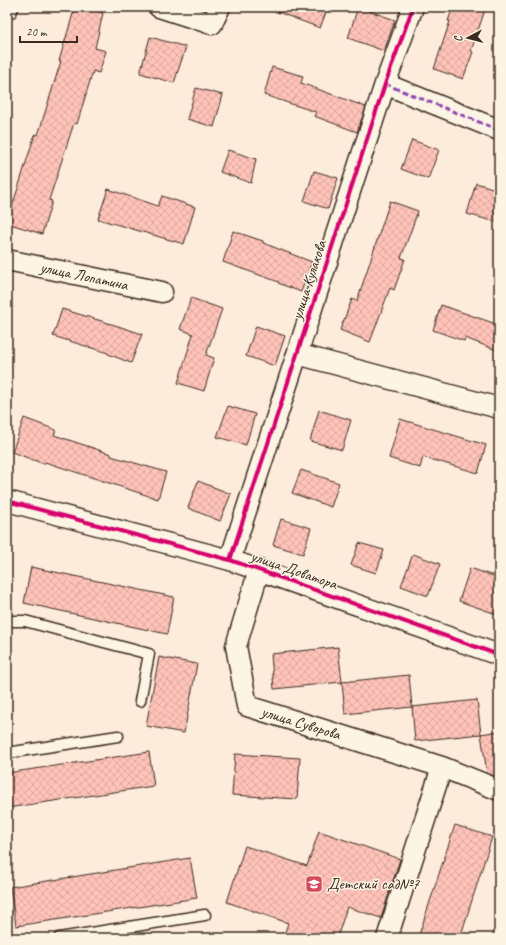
<svg xmlns="http://www.w3.org/2000/svg" width="506" height="945" viewBox="0 0 506 945" font-family="Caveat,sans-serif">
<defs>
<pattern id="building-cross-hatch" width="8" height="8" patternUnits="userSpaceOnUse"><rect width="8" height="8" fill="#ffc3b9"/><path d="M0 0l8 8M0 8l8-8" fill="none" stroke="#dba89f"/></pattern>
</defs>
<rect width="100%" height="100%" fill="#fdebdc"/>
<filter id="ink" filterUnits="userSpaceOnUse"><feTurbulence type="fractalNoise" baseFrequency=".025" numOctaves="2"/><feDisplacementMap in="SourceGraphic" scale="8" xChannelSelector="R" yChannelSelector="G"/><feConvolveMatrix kernelMatrix="1 2 1 2 8 2 1 2 1" color-interpolation-filters="sRGB"/></filter>
<g filter="url(#ink)">
<!-- building -->
<path fill="url(#building-cross-hatch)" stroke="#3b2a1e" d="M75,7H85L103,13L95,48L106,51L99,73L93,71L77,124L74,123L49,200L52,201L42,234L7,223L35,134L38,135L61,61H59Z
M268,7H328L320,28L267,8Z
M358,7L395,20L384,51L348,38Z
M453,7H486L471,51L473,52L463,79L434,69L450,21H448Z
M150,37L186,47L174,83L140,73Z
M272,67L303,76L301,83L366,107L357,132L314,116L316,112L264,95Z
M196,88L223,95L214,127L187,119Z
M412,140L439,150L428,179L401,169Z
M228,150L256,159L251,183L220,172Z
M314,171L338,178L328,209L304,201Z
M476,183L499,190V212L496,222L467,214Z
M108,189L158,206L162,196L195,207L184,244L98,219Z
M390,201L418,211L401,258L405,259L394,290L390,288L370,342L340,330L352,299L357,301Z
M233,231L263,241V243L312,262L301,292L278,283L279,282L223,262Z
M191,298L222,309L206,355L214,358L204,391L178,383L193,334L180,329Z
M441,305L499,325V351L465,338L464,341L433,330Z
M62,309L118,326L142,334L131,363L108,354V353L53,336Z
M256,326L285,336L275,366L246,356Z
M228,406L255,414L246,445L217,437Z
M319,410L351,420L342,450L310,441Z
M24,418L56,430L54,435L111,454V456L166,472L158,499L45,462L44,464L12,452Z
M400,419L486,445L478,473L423,457L420,468L389,458Z
M301,470L339,483L331,507L292,493Z
M198,481L231,494L220,521L188,508Z
M281,519L311,528L303,554L273,545Z
M359,543L384,550L376,573L351,565Z
M413,554L440,564L428,596L401,586Z
M31,567L174,597L167,634L24,603Z
M470,568L499,578V615L459,601Z
M338,647L342,682L274,689L271,654Z
M159,657L197,664L184,733L146,726Z
M409,675L412,707L345,714L342,682Z
M477,700L481,734L415,741L412,707Z
M499,731V778L487,773L481,734Z
M149,752L154,786L7,808V773Z
M235,754L300,758L297,799L232,795Z
M455,825L492,837L460,938H418Z
M319,831L400,859L381,918L347,907L337,938H283L288,923L227,902L245,846L307,866Z
M190,858L197,898L16,926L10,887Z"/>
<g fill="none" stroke-linecap="round" stroke-linejoin="round">
<!-- lane casing -->
<g stroke="#3b2a1e" stroke-width="13">
<path id="lane" d="M7,621H25L149,654L140,701
M7,753L118,736
M59,938L205,915"/>
</g>
<!-- street casing -->
<g stroke="#3b2a1e" stroke-width="23">
<path id="street" d="M159,7L212,24L220,7
M7,9L8,7
M385,84L499,130
M7,260L162,292
M297,354L499,408
M7,502H11L230,560L499,655
M230,560L385,84L413,7
M259,570L236,646L247,706L442,767L499,790
M387,938L442,767"/>
</g>
<!-- lane -->
<use href="#lane" stroke="#fcf5e5" stroke-width="10"/>
<!-- street -->
<use href="#street" stroke="#fcf5e5" stroke-width="20"/>
<!-- quiet -->
<path stroke="#8e44ad" stroke-width="3" stroke-dasharray="6 3" stroke-linecap="butt" d="M385,84L499,130"/>
<!-- cycleway casing -->
<g stroke="#fcf5e5" stroke-width="6">
<path id="cycleway" d="M7,502H11L230,560L499,655
M230,560L385,84L413,7"/>
</g>
<!-- cycleway -->
<use href="#cycleway" stroke="#d6006c" stroke-width="4"/>
</g>
</g>
<!-- icons -->
<defs>
<g id="school-square" transform="scale(0.9)"><rect x="-9" y="-9" width="18" height="18" rx="4" fill="#d1495b" stroke="#fcf5e5"/><path d="M0-5L7-2L0 1L-7-2ZM-4 1L0 2.5L4 1V4Q0 6-4 4Z" fill="#fff"/></g>
</defs>
<g fill-rule="evenodd">
<use href="#school-square" x="314" y="884"/>
</g>
<g text-anchor="middle" dominant-baseline="central" stroke-width="3" stroke-linejoin="round" paint-order="stroke">
<!-- street labels -->
<g font-size="16" fill="#3b2a1e" stroke="#fcf5e5">
<text transform="translate(84 276) rotate(12)">улица Лопатина</text>
<text transform="translate(309 280) rotate(-72)">улица Кулакова</text>
<text transform="translate(294 570) rotate(19)">улица Доватора</text>
<text transform="translate(301 723) rotate(17)">улица Суворова</text>
</g>
<!-- poi labels -->
<g font-size="16" fill="#3b2a1e" stroke="#fcf5e5" text-anchor="start">
<text x="327" y="884">Детский сад№7</text>
</g>
</g>
<!-- margin -->
<rect width="506" height="945" fill="none" stroke="#fcf5e5" stroke-width="24"/>
<rect x="12" y="12" width="482" height="921" fill="none" stroke="#3b2a1e" stroke-width="1.5" filter="url(#ink)"/>
<!-- north arrow -->
<g transform="translate(468 38) rotate(263)" stroke="#fcf5e5" stroke-width="3" paint-order="stroke">
<path d="M0-3L7 15L0 10L-7 15Z" fill="#3b2a1e"/>
<text y="-6" font-size="11" font-weight="bold" text-anchor="middle" fill="#3b2a1e">С</text>
</g>
<!-- scale -->
<path d="M20 36v6h57v-6" fill="none" stroke="#3b2a1e" stroke-width="2"/>
<text x="26" y="36" font-size="12" fill="#3b2a1e" stroke="#fcf5e5" stroke-width="3" paint-order="stroke">20 m</text>
</svg>
